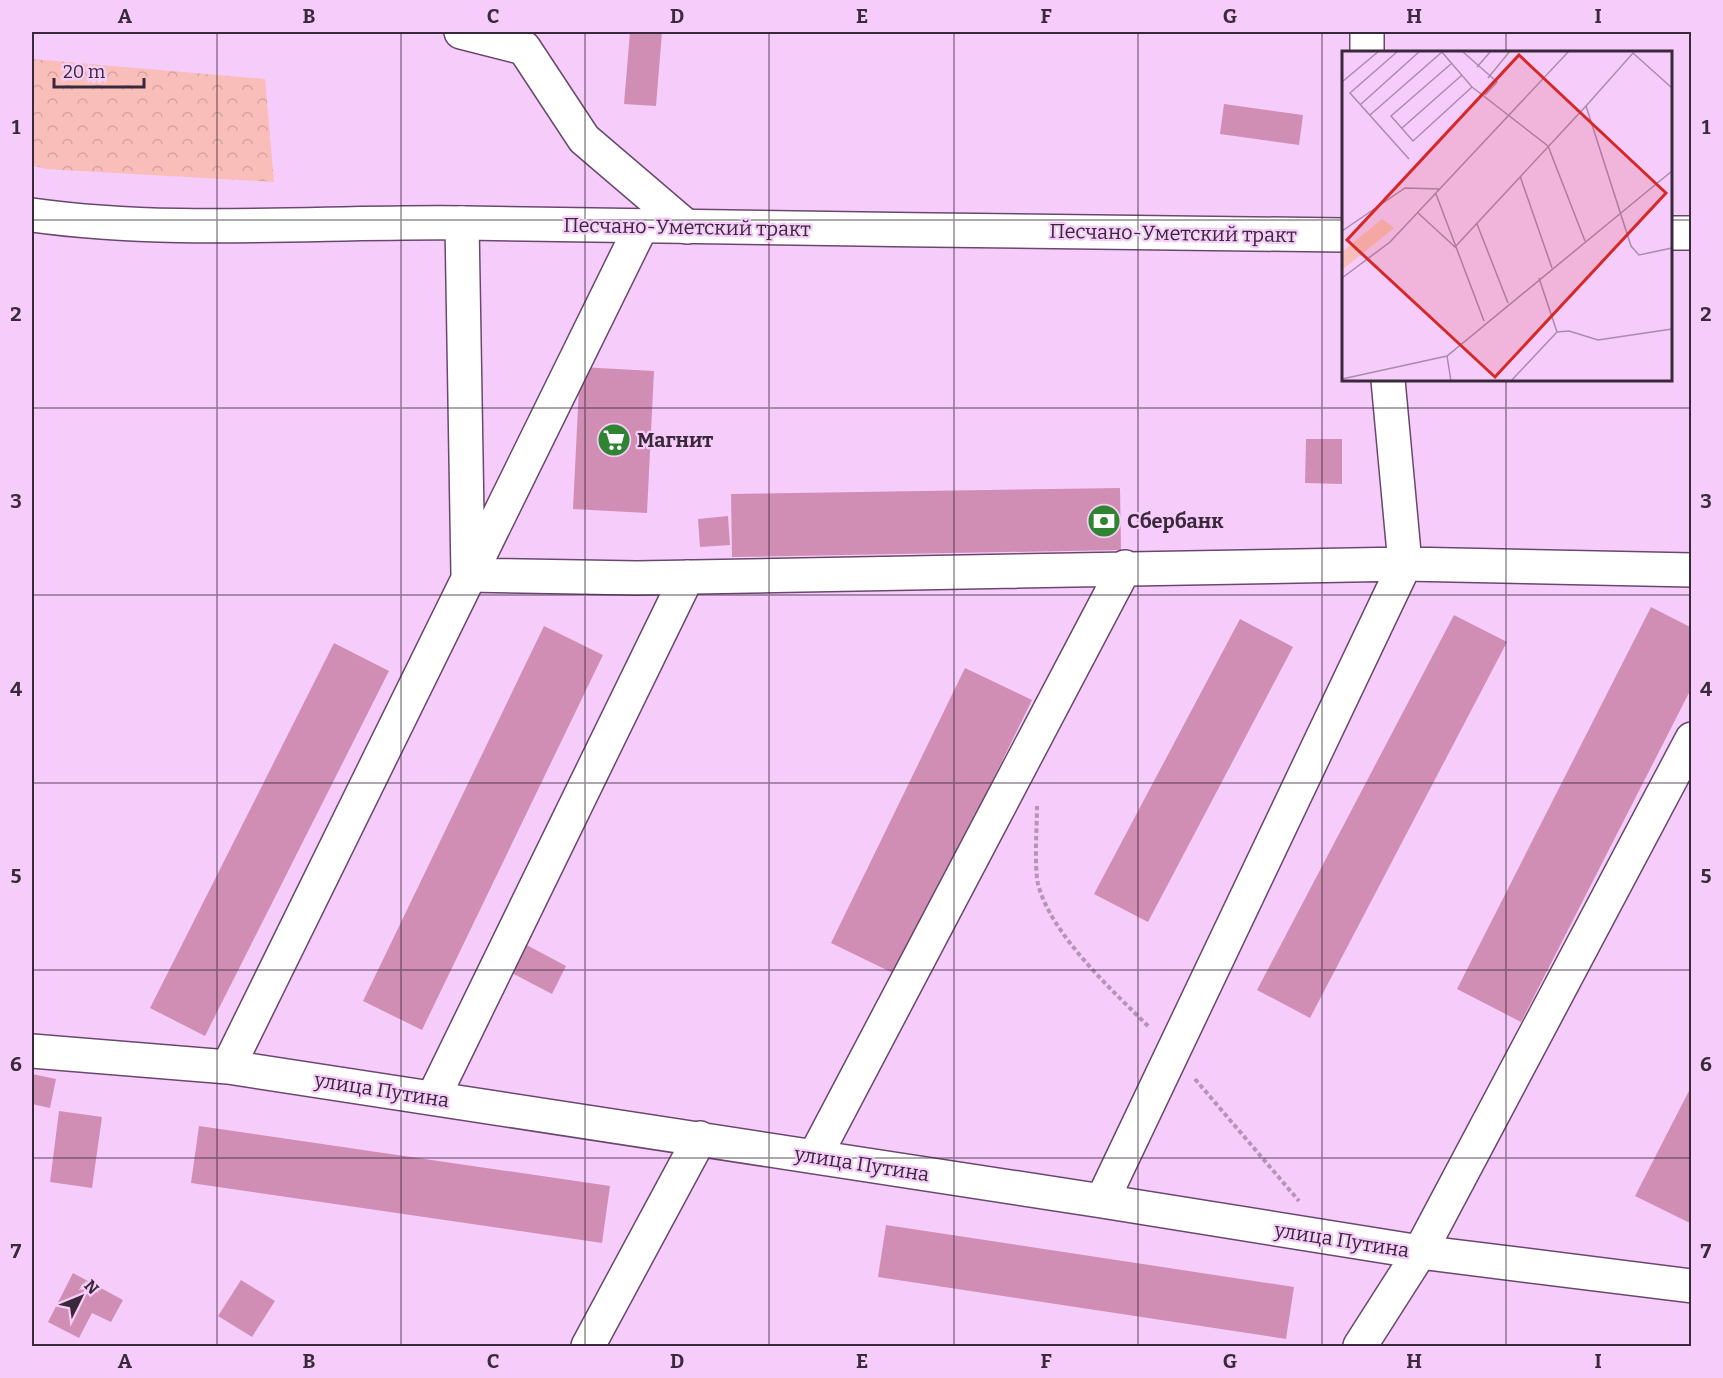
<svg xmlns="http://www.w3.org/2000/svg" width="1723" height="1378" viewBox="0 0 1723 1378" font-family="Bitter,serif">
<defs>
<pattern id="forest-crowns" width="20" height="18" patternUnits="userSpaceOnUse" patternTransform="scale(1.5)"><rect width="20" height="18" fill="#f9beb9"/><path d="M2 6a3 3 0 1 1 6 0M12 15a3 3 0 1 1 6 0" fill="none" stroke="#d6a3a0"/></pattern>
</defs>
<rect width="100%" height="100%" fill="#f6cdfa"/>
<!-- forest -->
<path fill="url(#forest-crowns)" d="M32,59L265,79L274,182L46,169L32,165Z"/>
<!-- building -->
<path fill="#d18eb5" d="M630,32H662L656,106L624,104Z
M1224,104L1303,115L1299,145L1220,134Z
M580,367L654,371L647,513L573,509Z
M1306,439H1342V484L1305,483Z
M1120,488L1121,550L732,557L731,494Z
M728,516L730,545L700,547L698,519Z
M1651,607L1692,628V687L1521,1022L1457,989Z
M1454,615L1507,642L1310,1018L1257,990Z
M1240,619L1293,647L1148,922L1094,894Z
M544,626L603,655L422,1030L363,1001Z
M334,643L389,671L205,1036L150,1008Z
M965,668L1032,700L897,975L831,943Z
M521,942L566,966L552,994L506,970Z
M32,1074L56,1079L50,1108L32,1104Z
M1692,1085V1224L1635,1196Z
M59,1111L102,1117L92,1188L50,1182Z
M199,1126L610,1186L602,1243L191,1183Z
M886,1225L1294,1287L1286,1339L878,1277Z
M73,1273L123,1300L111,1322L92,1313L79,1338L48,1322Z
M241,1280L275,1301L252,1337L218,1316Z"/>
<g fill="none" stroke-linecap="round" stroke-linejoin="round">
<!-- minor casing -->
<g stroke="#6a486e" stroke-width="36">
<path id="minor" d="M461,32L524,48L584,139L687,227
M1367,32V52
M462,223L468,575L637,578L1405,564L1692,570
M32,1051L228,1067L1102,1201L1420,1252L1692,1286
M228,1067L641,227
M433,1098L687,577
M815,1156L1125,567
M1102,1201L1405,564L1388,380
M588,1346L700,1138
M1360,1346L1420,1252L1692,739"/>
</g>
<!-- major casing -->
<g stroke="#6a486e" stroke-width="36">
<path id="major" d="M32,215C176,235 321,221 466,223C759,228 1051,232 1344,235
M1670,233H1692"/>
</g>
<!-- path -->
<path stroke="#b494b7" stroke-width="4" stroke-dasharray="4.5 3" stroke-linecap="butt" d="M1037,806C1037,827 1034,865 1038,884C1051,935 1114,992 1150,1028
M1195,1079L1299,1201"/>
<!-- minor -->
<use href="#minor" stroke="#fff" stroke-width="33"/>
<!-- major -->
<use href="#major" stroke="#fff" stroke-width="33"/>
</g>
<!-- grid -->
<path fill="none" stroke="#39293a" stroke-width="1.5" stroke-opacity="0.55" d="M217,32V1346M401,32V1346M585,32V1346M769,32V1346M954,32V1346M1138,32V1346M1322,32V1346M1506,32V52M32,220H1344M1670,220H1692M1506,380V1346M32,408H1692M32,595H1692M32,783H1692M32,970H1692M32,1158H1692"/>
<!-- icons -->
<defs>
<g id="supermarket-disc" transform="scale(1.725)"><circle r="9.5" fill="#2e8431" stroke="#f6cdfa"/><path d="M-6-5.5h2.5l.6 2H6L4.5 2H-2.5L-4.4-4H-6ZM-1.5 3.2a1.3 1.3 0 1 0 .1 0ZM3 3.2a1.3 1.3 0 1 0 .1 0Z" fill="#fff"/></g>
<g id="bank-disc" transform="scale(1.725)"><circle r="9.5" fill="#2e8431" stroke="#f6cdfa"/><path d="M-6-4H6V4H-6ZM0-2.3a2.3 2.3 0 1 0 0 4.6a2.3 2.3 0 1 0 0-4.6Z" fill="#fff"/></g>
</defs>
<g fill-rule="evenodd">
<use href="#supermarket-disc" x="614" y="440"/>
<use href="#bank-disc" x="1104" y="521"/>
</g>
<g text-anchor="middle" dominant-baseline="central" stroke-width="4.5" stroke-linejoin="round" paint-order="stroke">
<!-- street labels -->
<g font-size="20" fill="#39293a" stroke="#f6cdfa">
<text transform="translate(687 227) rotate(1)">Песчано-Уметский тракт</text>
<text transform="translate(1173 233) rotate(1)">Песчано-Уметский тракт</text>
<text transform="translate(382 1090) rotate(9)">улица Путина</text>
<text transform="translate(862 1164) rotate(9)">улица Путина</text>
<text transform="translate(1342 1240) rotate(9)">улица Путина</text>
</g>
<!-- poi labels -->
<g font-size="20" font-weight="bold" fill="#39293a" stroke="#f6cdfa" text-anchor="start">
<text x="637" y="440">Магнит</text>
<text x="1127" y="521">Сбербанк</text>
</g>
</g>
<!-- overview -->
<g transform="translate(1342 51)">
<rect width="330" height="330" fill="#f6cdfa"/>
<path d="M40,168L52,177L0,219V201Z" fill="#f9beb9"/>
<path fill="none" stroke="#aa8bad" stroke-width="1.5" d="M56,0L8,42L67,108M99,0L130,36L206,95L243,190M120,0L155,31L143,44M110,12L49,65L71,90L130,36M135,16L149,0M146,27L168,0M0,31L37,0M18,54L78,0M244,55L291,2L330,37M28,64L100,1M60,77L120,24M178,125L210,217M94,143L142,270M75,161L113,196L244,55L289,195L297,204L330,197M135,173L166,252M0,180L63,137L98,138M0,227L48,191L227,0M197,227L215,281M105,305L109,330M0,328L105,305L330,120M169,330L215,281L227,280L256,289L330,278"/>
<path fill="#d62828" fill-opacity="0.15" stroke="#d62828" stroke-width="3" d="M177,4L324,142L153,326L5,189Z"/>
<rect width="330" height="330" fill="none" stroke="#39293a" stroke-width="3"/>
</g>
<!-- border -->
<rect width="1723" height="1378" fill="none" stroke="#f6cdfa" stroke-width="66"/>
<!-- north arrow -->
<g transform="translate(81 1297) rotate(47)" stroke="#f6cdfa" stroke-width="4.5" paint-order="stroke">
<path d="M0-4.5L10 22L0 15L-10 22Z" fill="#39293a"/>
<text y="-9" font-size="16" font-weight="bold" text-anchor="middle" fill="#39293a">N</text>
</g>
<!-- scale -->
<path d="M54 78v9h90v-9" fill="none" stroke="#39293a" stroke-width="3"/>
<text x="63" y="78" font-size="18" fill="#39293a" stroke="#f6cdfa" stroke-width="4.5" paint-order="stroke">20 m</text>
<rect x="33" y="33" width="1657" height="1312" fill="none" stroke="#39293a" stroke-width="2"/>
<g font-size="20" text-anchor="middle" font-weight="bold" fill="#39293a">
<text x="125" y="23">A</text>
<text x="309" y="23">B</text>
<text x="493" y="23">C</text>
<text x="677" y="23">D</text>
<text x="862" y="23">E</text>
<text x="1046" y="23">F</text>
<text x="1230" y="23">G</text>
<text x="1414" y="23">H</text>
<text x="1598" y="23">I</text>
<text x="16" y="134">1</text>
<text x="1706" y="134">1</text>
<text x="16" y="321">2</text>
<text x="1706" y="321">2</text>
<text x="16" y="508">3</text>
<text x="1706" y="508">3</text>
<text x="16" y="696">4</text>
<text x="1706" y="696">4</text>
<text x="16" y="883">5</text>
<text x="1706" y="883">5</text>
<text x="16" y="1071">6</text>
<text x="1706" y="1071">6</text>
<text x="16" y="1258">7</text>
<text x="1706" y="1258">7</text>
<text x="125" y="1368">A</text>
<text x="309" y="1368">B</text>
<text x="493" y="1368">C</text>
<text x="677" y="1368">D</text>
<text x="862" y="1368">E</text>
<text x="1046" y="1368">F</text>
<text x="1230" y="1368">G</text>
<text x="1414" y="1368">H</text>
<text x="1598" y="1368">I</text>
</g>
</svg>
